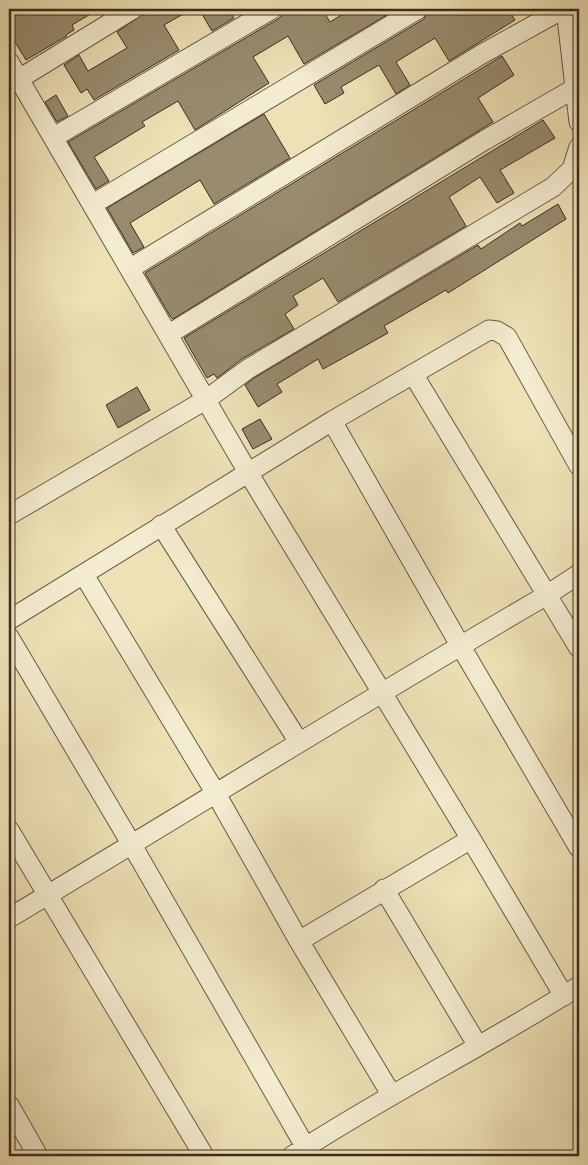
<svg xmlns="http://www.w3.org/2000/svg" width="588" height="1165" viewBox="0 0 588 1165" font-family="Vollkorn,serif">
<rect width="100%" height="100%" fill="#eee1b6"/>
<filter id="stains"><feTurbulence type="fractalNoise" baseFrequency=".004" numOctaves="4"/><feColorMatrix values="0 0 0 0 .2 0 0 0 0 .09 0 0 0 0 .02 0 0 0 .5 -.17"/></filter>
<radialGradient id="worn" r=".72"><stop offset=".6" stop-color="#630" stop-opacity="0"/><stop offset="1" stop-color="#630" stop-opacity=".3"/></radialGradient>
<!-- building -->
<path fill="#988b6e" stroke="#3a2d1f" d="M9,9H99L72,25L74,30L66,35L67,36L26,60L9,32Z
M150,9H192L164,25L179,50L94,100L87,89L81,93L64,65L79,55L88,71L127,48L117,32Z
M199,9H228L234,18L212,31Z
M289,9H322L330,22L351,9H397L304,64L288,36L253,57L269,83L195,130L178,101L142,122L145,126L94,157L109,181L96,189L68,142L278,19Z
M429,9H508L515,20L449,61L435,38L396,62L410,85L396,94L379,65L341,87L344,93L325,104L314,85L424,19Z
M502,56L514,75L478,98L493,122L173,319L170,316L145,273Z
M56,95L68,116L57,122L45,102Z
M264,114L290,158L214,204L200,180L130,223L144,247L133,253L107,208Z
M543,120L555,138L500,170L514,193L497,203L480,177L449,197L466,226L338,302L323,278L293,296L298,305L285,314L294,329L242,359L217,378L214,374L207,378L184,338Z
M558,204L566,219L448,293L446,290L384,326L388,333L363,347L323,369L318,359L292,375L277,384L282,392L258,407L245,385L254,378L478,245L481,249L520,223L522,226Z
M137,387L150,410L118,428L106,405Z
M260,419L272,439L253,449L242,429Z"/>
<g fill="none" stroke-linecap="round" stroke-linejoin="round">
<!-- street casing -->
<g stroke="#675a45" stroke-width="21">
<path id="street" d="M566,9L579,122
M9,62L249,474L471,839L564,996
M19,79L133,9
M54,137L272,9
M93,204L418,9
M131,268L482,54L563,9
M169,334L485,140L577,87
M413,374L579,648
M332,421L460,645L579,848
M9,515L207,399L248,369L553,187L572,169L579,147
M161,525L299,742
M84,575L215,792L299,941L391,1094
M9,620L332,421L489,330L497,331L507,337L579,466
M9,637L132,845L306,1148
M9,830L204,1156
M384,889L478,1046
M9,918C189,811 366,700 547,595L579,574
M299,941L471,839
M9,1105L38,1156
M292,1156C385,1095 485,1046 579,986"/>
</g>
<!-- street -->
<use href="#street" stroke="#f4ecd0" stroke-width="19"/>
</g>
<!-- margin -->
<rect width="588" height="1165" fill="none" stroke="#eee1b6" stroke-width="30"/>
<rect x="10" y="10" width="568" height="1145" fill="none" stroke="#3a2d1f" stroke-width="2.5"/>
<rect x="15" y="15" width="558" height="1135" fill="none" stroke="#3a2d1f"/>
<rect width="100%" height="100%" filter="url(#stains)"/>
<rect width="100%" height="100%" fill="url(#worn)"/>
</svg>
